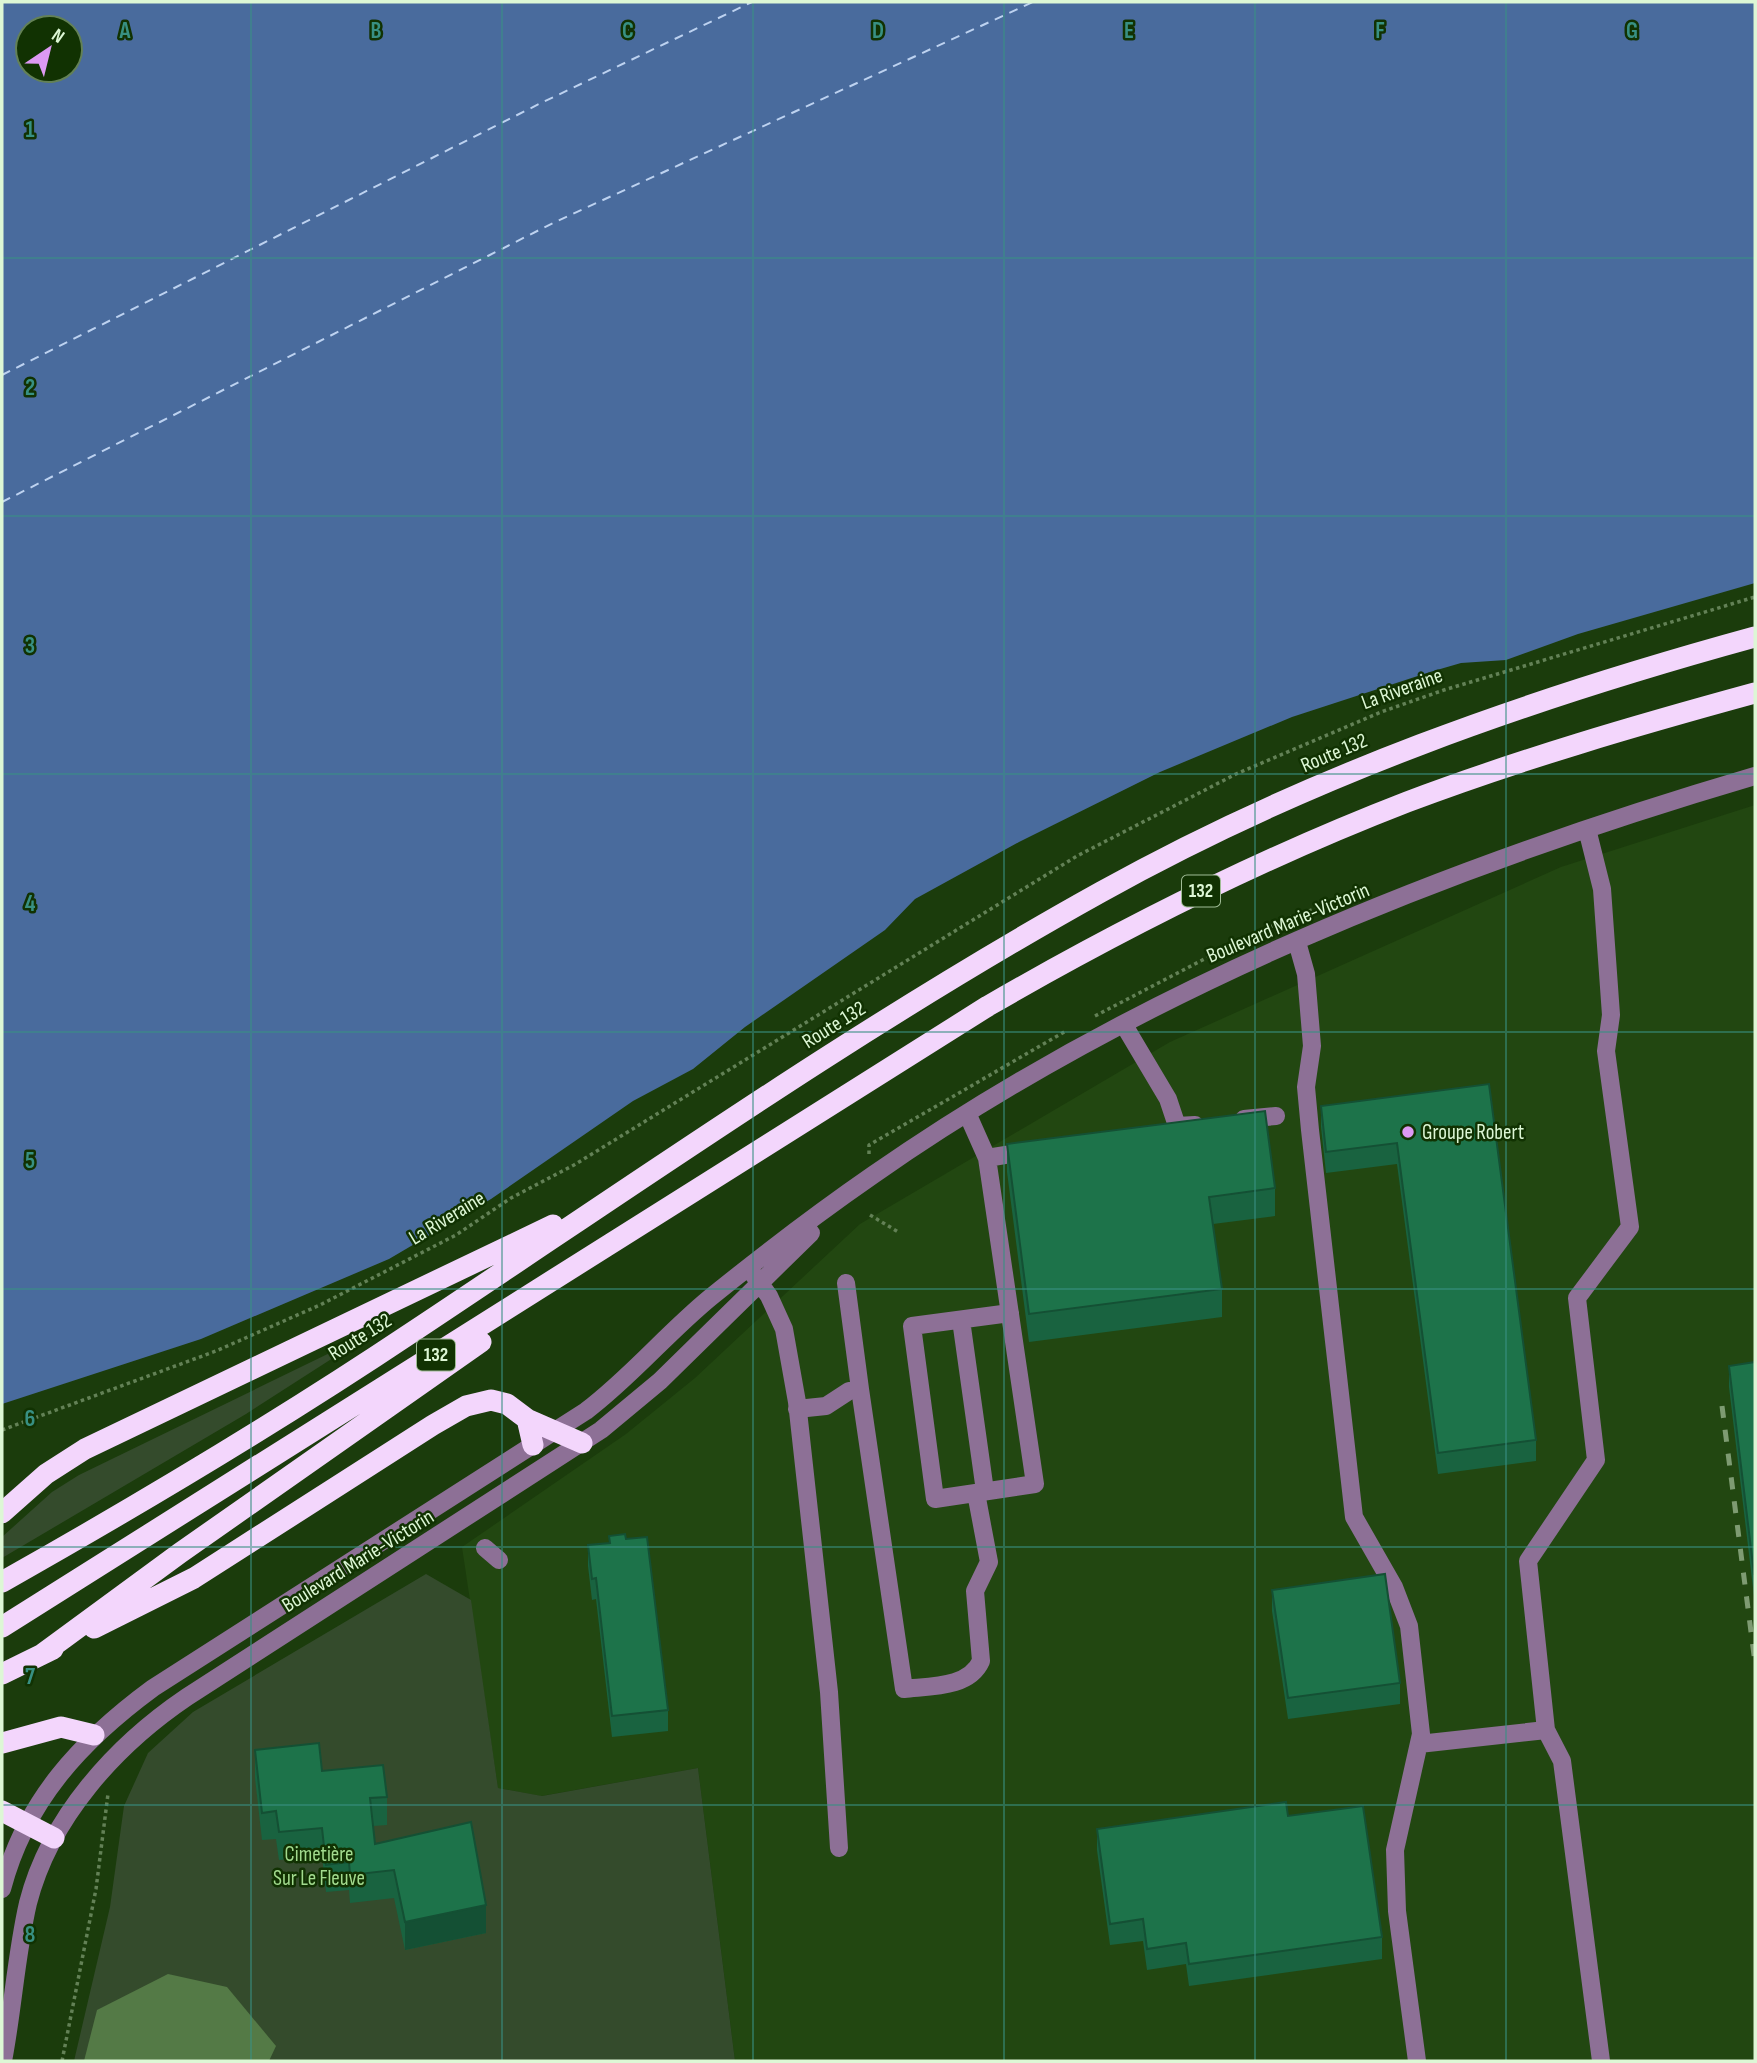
<svg xmlns="http://www.w3.org/2000/svg" width="1757" height="2063" viewBox="0 0 1757 2063" font-family="'Sofia Sans Condensed',sans-serif">
<rect width="100%" height="100%" fill="#1b3c0c"/>
<!-- built -->
<path fill="#224711" d="M1755,805V2061H735L698,1768L541,1796L498,1788L462,1547L626,1434L695,1378L860,1224L1170,1042L1561,867Z"/>
<!-- green -->
<path fill="#344b2c" d="M375,1331L246,1414L2,1558V1537L52,1492L79,1475Z
M426,1574L471,1600L498,1788L542,1796L698,1768L735,2061H74L110,1907L124,1806L148,1753L193,1712Z"/>
<!-- forest -->
<path fill="#547a46" d="M168,1974L227,1987L276,2046L269,2061H84L97,2010Z"/>
<!-- water -->
<path fill="#496b9d" fill-rule="evenodd" d="M2,2H1755V583L1578,634L1506,660L1461,663L1430,672L1292,717L1160,772L1019,842L915,899L885,930L745,1027L693,1069L633,1101L491,1199L389,1259L201,1339L2,1404ZM28,28H70V70H28Z"/>
<g fill="none" stroke-linecap="round" stroke-linejoin="round">
<!-- ferry -->
<path stroke="#bdd2f0" stroke-width="2" stroke-dasharray="9 7" stroke-linecap="butt" d="M2,375L539,104L752,2
M2,502L553,223L1033,2"/>
<!-- path -->
<path stroke="#638156" stroke-width="3.5" stroke-dasharray="3.5 3.5" stroke-linecap="butt" d="M1095,1016L1237,942L1292,917L1354,895
M869,1154V1145L1066,1031
M870,1215L900,1233
M2,1430L216,1351L320,1305L456,1235L511,1198L574,1165L1077,856L1236,774L1381,712L1444,690L1755,597
M62,2061L96,1889L108,1794"/>
<!-- minor -->
<path stroke="#8d7096" stroke-width="18" d="M1297,942L1306,974L1312,1046L1306,1087L1310,1130L1354,1517L1394,1587L1409,1626L1421,1734L1395,1850L1397,1911L1417,2061
M1124,1025L1168,1099L1177,1126L1195,1125
M967,1113L987,1158L1029,1151
M1244,1119L1276,1116
M987,1158L1035,1484L935,1499L912,1326L1010,1313
M753,1274L769,1296L784,1329L797,1402L829,1692L839,1848
M961,1320L985,1491
M860,1389L904,1689C930,1686 969,1688 981,1661L975,1591L989,1562L976,1493
M797,1409L826,1406L849,1391L860,1389L846,1283
M485,1548L499,1560
M1546,1730L1562,1761L1601,2061
M1419,1744L1546,1730L1528,1561L1596,1460L1577,1298L1630,1227L1606,1051L1611,1015L1602,889L1587,829
M2,1889C25,1801 81,1741 153,1688L586,1411C631,1377 667,1333 711,1297C763,1255 818,1213 873,1175C1138,990 1446,867 1755,776
M3,2061C13,2009 16,1955 28,1903C50,1817 116,1745 187,1697L601,1430L660,1381L811,1233"/>
<!-- highway -->
<path stroke="#f3d6fc" stroke-width="21" d="M527,1419L533,1445
M2,1513L46,1474L85,1449L553,1225
M2,1582C142,1503 281,1420 414,1331C640,1181 863,1024 1101,892C1307,777 1529,699 1755,637
M2,1627L988,1006C1123,928 1262,858 1407,802C1521,759 1638,725 1755,693
M94,1628L194,1578L433,1425L466,1406L491,1400L507,1404L527,1419L582,1443
M41,1655L180,1553L481,1342
M2,1674L53,1649
M2,1743L61,1727L94,1735
M2,1811L54,1838"/>
<!-- rail -->
<path stroke="#7e9b72" stroke-width="5" stroke-dasharray="12 12" stroke-linecap="butt" d="M1722,1406L1755,1663"/>
</g>
<!-- wall -->
<path fill="#196340" d="M1489,1084L1536,1440V1461L1438,1474L1397,1164L1326,1173L1321,1127V1106Z
M1007,1144L1275,1188V1216L1213,1224L1222,1289V1317L1029,1342L1007,1172Z
M1755,1362V1595L1754,1596L1729,1387V1366Z
M609,1536L626,1539L668,1710V1731L612,1737L596,1599L592,1600L588,1566V1545L609,1543Z
M1272,1590L1400,1683V1704L1288,1719L1272,1611Z
M255,1750L322,1771L387,1797V1825L373,1826L375,1844L486,1933L405,1950L394,1898L350,1903L349,1890L326,1892L322,1856L279,1860L276,1839L262,1840L255,1778Z
M1288,1816L1382,1937V1959L1189,1986L1186,1964L1147,1970L1143,1941L1110,1945L1097,1850V1829Z"/>
<!-- shaded-wall -->
<path fill="#145034" d="M486,1905V1933L405,1950V1922Z"/>
<!-- building -->
<path fill="#1d734a" stroke="#145034" stroke-width="2" d="M1489,1084L1536,1440L1438,1453L1397,1143L1326,1152L1321,1106Z
M1265,1111L1275,1188L1209,1197L1222,1289L1029,1314L1007,1144Z
M1755,1362V1574H1754L1729,1366Z
M625,1534L626,1539L647,1537L668,1710L612,1716L596,1578L592,1579L588,1545L610,1543L609,1536Z
M1385,1574L1400,1683L1288,1698L1272,1590Z
M319,1743L322,1771L383,1765L387,1797L370,1798L375,1844L471,1822L486,1905L405,1922L394,1870L350,1875L349,1862L326,1865L322,1828L279,1832L276,1811L262,1813L255,1750Z
M1286,1802L1288,1816L1363,1806L1382,1937L1189,1964L1186,1943L1147,1949L1143,1919L1110,1924L1097,1829Z"/>
<!-- grid -->
<path fill="none" stroke="#389083" stroke-width="2" stroke-opacity="0.55" d="M251,2V2061M502,2V2061M753,2V2061M1004,2V2061M1255,2V2061M1506,2V2061M2,258H1755M2,516H1755M2,774H1755M2,1032H1755M2,1289H1755M2,1547H1755M2,1805H1755"/>
<!-- markers -->
<circle fill="#dd99f3" stroke="#113202" stroke-width="2.5" cx="1408" cy="1132" r="7"/>
<g text-anchor="middle" dominant-baseline="central" stroke-width="5" stroke-linejoin="round" paint-order="stroke">
<!-- shield labels -->
<g fill="#113202" stroke="#a0bc96" stroke-width="2">
<rect x="1182" y="875.5" width="38" height="31" rx="5"/>
<rect x="417" y="1339.5" width="38" height="31" rx="5"/>
</g>
<g font-size="19" font-weight="bold" fill="#ddf7d5">
<text x="1201" y="891">132</text>
<text x="436" y="1355">132</text>
</g>
<!-- street labels -->
<g font-size="21" fill="#ddf7d5" stroke="#113202">
<text transform="translate(1402 689) rotate(-20)">La Riveraine</text>
<text transform="translate(1334 753) rotate(-23)">Route 132</text>
<text transform="translate(1288 923) rotate(-23)">Boulevard Marie-Victorin</text>
<text transform="translate(834 1025) rotate(-32)">Route 132</text>
<text transform="translate(447 1218) rotate(-31)">La Riveraine</text>
<text transform="translate(360 1337) rotate(-32)">Route 132</text>
<text transform="translate(358 1561) rotate(-32)">Boulevard Marie-Victorin</text>
</g>
<!-- poi labels -->
<g font-size="21" fill="#ddf7d5" stroke="#113202" text-anchor="start">
<text x="1422" y="1132">Groupe Robert</text>
</g>
<!-- park labels -->
<g font-size="21" fill="#a2db8e" stroke="#113202">
<text x="319" y="1854">Cimetière<tspan x="319" dy="24">Sur Le Fleuve</tspan></text>
</g>
</g>
<g font-size="23" text-anchor="middle" font-weight="bold" fill="#389083" stroke="#113202" stroke-width="5" stroke-linejoin="round" paint-order="stroke">
<text x="125" y="38">A</text>
<text x="376" y="38">B</text>
<text x="628" y="38">C</text>
<text x="878" y="38">D</text>
<text x="1129" y="38">E</text>
<text x="1380" y="38">F</text>
<text x="1632" y="38">G</text>
<text x="30" y="137">1</text>
<text x="30" y="395">2</text>
<text x="30" y="653">3</text>
<text x="30" y="911">4</text>
<text x="30" y="1168">5</text>
<text x="30" y="1426">6</text>
<text x="30" y="1684">7</text>
<text x="30" y="1942">8</text>
</g>
<!-- border -->
<rect width="1757" height="2063" fill="none" stroke="#ddf7d5" stroke-width="7"/>
<!-- north arrow -->
<g transform="translate(49 49) rotate(35)"><circle r="33" fill="#113202" stroke="#638156" stroke-width="2"/>
<path d="M0-5L12 26L0 18L-12 26Z" fill="#dd99f3"/>
<text y="-10" font-size="19" font-weight="bold" text-anchor="middle" fill="#ddf7d5">N</text>
</g>
</svg>
